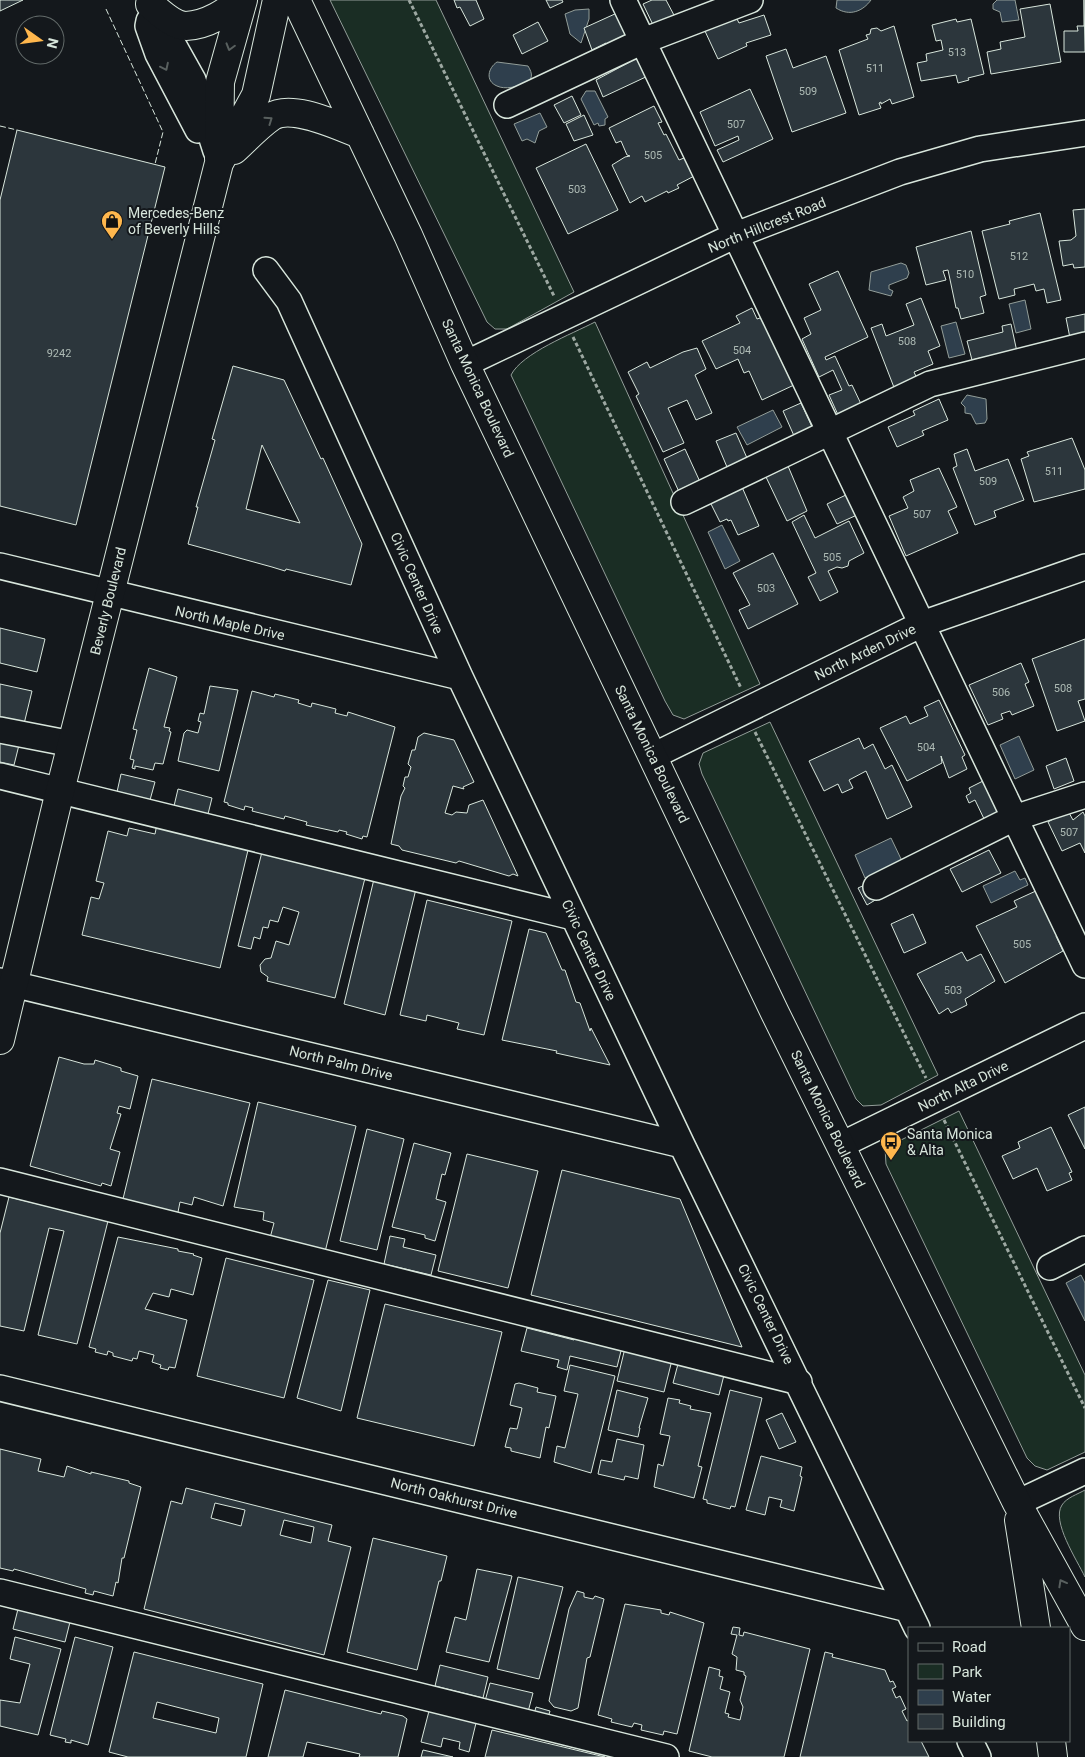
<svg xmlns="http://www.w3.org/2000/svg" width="1085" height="1757" viewBox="0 0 1085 1757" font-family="Roboto,sans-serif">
<rect width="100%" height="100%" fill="#14181c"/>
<!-- green -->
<path fill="#1a2d24" stroke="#939e99" d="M330,0H436L574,292L507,329H495L487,322Z
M595,322L760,684L684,719L673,715L665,701L511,375C522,353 572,334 595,322Z
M770,722L938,1075L881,1105L863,1106L856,1099L702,774L699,764L703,753Z
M959,1111L1085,1375V1452L1047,1470L1035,1466L1027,1458L886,1164L885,1148Z
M1085,1490V1577C1077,1560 1051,1521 1062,1505C1066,1498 1078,1494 1085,1490Z"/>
<!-- water -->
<path fill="#2f3f4d" stroke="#939e99" d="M837,0H871C863,11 850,17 836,8Z
M1015,0L1019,20L1002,22L1000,12L993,9V4L997,0Z
M589,9V19L581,43L570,34L565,14L575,10Z
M497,62L528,66C533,74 533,79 525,85C517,86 505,90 497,86C485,81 488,68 497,62Z
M586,91H595L608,117L605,119V125L599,126L598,123L594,125L581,99Z
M540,113L547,127L539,131L535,143L527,139L522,141L514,124Z
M901,263L906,265L909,273L907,278L889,285V289L893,291L891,296L869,290L871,272Z
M1025,300L1031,329L1016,333L1009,304Z
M956,322L965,354L949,358L941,326Z
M967,395L986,399L987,419L985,423L976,424L971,414L965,413V407L961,403Z
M773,410L782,427L747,445L737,427Z
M722,525L740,561L725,569L708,532Z
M1019,736L1034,770L1015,779L1000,745Z
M891,838L902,861L865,878L855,855Z
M1015,871L1020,880L1025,878L1028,885L991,903L983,886Z
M1081,1275L1085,1283V1321L1066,1283Z"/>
<!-- building -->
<path fill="#2c363c" stroke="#d8e6dc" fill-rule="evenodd" d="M0,0H23L0,11Z
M454,0H476L484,19L470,26L460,7L457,8Z
M546,0H562L563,2L550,8Z
M652,0H666L675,17L654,27L643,4Z
M1084,0L1085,52H1064V31H1078L1077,26H1084Z
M1050,4L1061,62L991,74L987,52L1001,49L1000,42L1025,37L1020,9Z
M617,13L629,39L608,48L606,43L592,50L584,28Z
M735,15L739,23L764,15L771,35L746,43L747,46L718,59L704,29Z
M956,19L957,22L971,19L984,74L968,78L969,80L958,83L956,75L921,81L917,63L927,61L926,54L943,50L941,40L936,41L932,25Z
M538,22L548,41L522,54L513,35Z
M894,26L914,97L892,104L890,99L881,104V102L879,103L881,108L859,115L839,50L868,39L866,35L870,34L871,29L877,28L881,31Z
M786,49L793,68L826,56L846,113L792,132L766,56Z
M641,56L650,75L603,97L596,80Z
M750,89L773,139L723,162L717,150L739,140L738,136L715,146L700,112Z
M572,96L581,115L564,123L554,105Z
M654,106L662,122L658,123L664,135L666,134L679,160L689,156L698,174L677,185L679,188L668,193L667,191L645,202L642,196L630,203L612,165L625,157L630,156L627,155L621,141L616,143L609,128Z
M584,115L593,135L574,141L566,124Z
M17,130L165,167L76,525L0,506V200Z
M586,144L618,210L568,234L536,168Z
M1085,209V267L1074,268L1073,264L1063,266L1059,241L1071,240L1076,236L1073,210Z
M1040,213L1061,300L1047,303L1044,289L1036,291L1034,284L1014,289L1015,295L999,299L982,231L1010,224L1009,221Z
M971,231L986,295L980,297L984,313L961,319L958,308H956L948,270L943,271L946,280L926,285L916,247Z
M838,271L868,337L825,357L826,360L835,356L849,386L852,385L862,406L839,417L829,395L842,390L833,370L819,377L802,339L811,334L804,318L821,310L809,284Z
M921,298L940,346L928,351L933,364L914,372L918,381L895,390L871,328L882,324L886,336L914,325L906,304Z
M752,308L757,319L763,317L794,385L762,400L749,371L744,373L738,359L716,369L702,341L740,323L736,316Z
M1085,314V335L1070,338L1066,318Z
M1011,324L1017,352L981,361L980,358L972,360L967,341L1003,332L1002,326Z
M697,348L706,369L695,375L712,413L696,420L687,400L668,408L684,443L663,452L636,396L639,394L628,372L647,362L650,368L683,352Z
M233,366L284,380L321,459L323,458L362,544L351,585L286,569L285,571L272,567L188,544L198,507H196L215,440L212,439ZM262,445L300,523L246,509Z
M939,399L948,420L922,431L924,435L897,447L888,427L915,415L913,411Z
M801,403L813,429L795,438L783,411Z
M736,433L747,458L727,467L716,441Z
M1072,438L1085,470V489L1034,502L1021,459L1029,456L1027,452Z
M685,449L701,484L680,494L664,459Z
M967,449L975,471L1008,459L1024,500L994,511L996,517L975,525L953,468L957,466L954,454Z
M788,466L807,511L787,521L766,477Z
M939,468L957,507L948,511L958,533L906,556L889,516L908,508L903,497L914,491L910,480Z
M742,487L759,526L738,535L731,520L728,521L727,519L720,522L710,502Z
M848,494L857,515L837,524L827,504Z
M804,515L815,538L849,521L864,553L849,561L848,566L842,568L837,567L828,571L838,592L820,601L808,577L816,573L792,522Z
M773,553L798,604L748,629L739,610L750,605L733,573Z
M0,628L45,639L37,672L0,663Z
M1085,639V699L1078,701L1085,721L1057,731L1032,659Z
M1021,663L1029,682L1025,684L1034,706L1012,715L1010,711L1001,714L1003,719L988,725L969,685Z
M149,668L177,677L164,727L170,728L169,731L171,732L163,764L155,763L153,770L135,766V769L132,768L134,760L130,759L137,730L133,729Z
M0,684L32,691L24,724L0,719Z
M210,686L238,690L219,771L178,761L184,733L187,730L198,733L201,722L198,721L200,713L204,714Z
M252,691L274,697L275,694L299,700L298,703L311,707L312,703L336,709L335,713L347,716L348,712L395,727L367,837L363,836L362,839L346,834L347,832L339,830L338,832L306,825L307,822L285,816L284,819L252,811L253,808L245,806L244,810L228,805V803L224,802Z
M939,700L965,755L962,757L967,769L949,778L941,756L942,763L907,781L880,728L906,716L910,724L928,716L924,707Z
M424,733L454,740L474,782L463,787L464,789L453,786L445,813L452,815L456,812L467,813L469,805L483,800L518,876L513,874L509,876L459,861L456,863L402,850L399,846L391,844L401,796L405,788L403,786L405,777H408L411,767L408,764L412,750H415L418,737Z
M859,738L864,749L873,744L885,769L892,765L912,807L887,819L866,771L849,780L853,788L842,793L838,784L824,791L809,761Z
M0,740L19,745L14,765L0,762Z
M1066,758L1074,781L1054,789L1046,766Z
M121,774L155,782L150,800L117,792Z
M987,779L1004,815L986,823L975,800L969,803L966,796L971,793L969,788Z
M178,789L212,798L208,814L174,806Z
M1068,811L1073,820L1083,812L1085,816V853L1080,843L1062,851L1048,822Z
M157,824L249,846L220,968L82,935L91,897L99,899L104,883L96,881L108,831L127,836L129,828L155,834Z
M263,848L366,874L335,998L267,981L268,977L261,972L260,965L265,959L271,958L276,941L289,945L299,912L283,907L278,922L270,920L268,928L263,927L260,939L254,937L251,949L238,946Z
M989,850L1001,873L962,892L950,869Z
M374,879L416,889L385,1015L344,1004Z
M869,883L877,899L867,905L858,888Z
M1038,890L1059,935L1056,936L1063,951L1005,983L976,926L1017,907L1014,901Z
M427,900L512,921L484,1035L457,1029L459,1023L427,1015L426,1021L400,1015Z
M913,914L926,943L904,953L891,924Z
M529,929L546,933L562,970H565L576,1002L580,1003L590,1031L591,1028L610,1065L556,1053L557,1051L502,1040Z
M962,952L967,961L981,954L995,981L965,999L967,1005L951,1013L948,1008L939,1014L917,974Z
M59,1057L84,1064H94L95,1060L121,1068V1071L138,1076L130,1109L119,1106L117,1113L121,1114L110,1149L120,1152L111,1186L102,1183L101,1186L30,1166Z
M152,1079L250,1103L223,1206L194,1197L192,1205L180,1202L177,1217L122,1203Z
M258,1102L356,1126L325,1252L270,1238L274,1223L263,1220L264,1212L234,1207Z
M1085,1107V1149L1068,1115Z
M1051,1127L1072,1172L1069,1173L1072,1180L1047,1191L1037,1168L1013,1179L1002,1156L1020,1148L1018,1142Z
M367,1129L404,1139L377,1250L340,1241Z
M414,1143L451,1153L445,1175L442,1174L436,1199L446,1202L435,1241L425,1238V1235L392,1227Z
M467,1154L538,1171L508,1288L438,1271Z
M562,1170L680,1199L742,1347L531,1295Z
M9,1197L108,1221L77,1344L38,1335L64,1231L49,1228L24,1331L0,1326V1233Z
M390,1236L405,1239L403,1247L436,1255L431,1275L384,1264Z
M118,1237L178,1249V1251L194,1254L193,1255L202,1258L193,1295L171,1289L169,1297L153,1293L145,1309L187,1320L175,1368L169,1367L168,1370L160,1368L161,1365L152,1362L154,1355L139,1351L137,1359L133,1358L132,1361L113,1356V1353L108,1351L107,1355L95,1352L96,1349L89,1347Z
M226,1258L314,1280L284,1398L197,1376Z
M328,1280L370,1290L341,1411L297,1398Z
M385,1304L502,1332L474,1446L357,1418Z
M527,1328L574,1340L575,1336L622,1347L617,1367L570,1356L567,1370L557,1367L559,1360L521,1351Z
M625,1348L672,1360L664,1392L617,1381Z
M678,1364L724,1375L719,1395L673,1383Z
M570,1365L615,1376L591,1473L554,1462L557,1446L565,1448L578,1394L564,1391Z
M519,1383L538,1388L537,1392L556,1396L549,1428L546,1427L540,1458L511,1451V1448L505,1447L510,1428L517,1429L522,1408L510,1405L515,1384Z
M617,1390L648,1398L639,1428H640L638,1437L608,1430Z
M730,1390L762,1398L735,1507L731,1506L730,1509L707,1503V1500L703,1499Z
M668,1398L680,1400L679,1403L691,1406L690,1409L711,1413L698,1466L702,1467L694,1498L654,1487L658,1464L663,1466L670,1436L660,1434Z
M782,1413L796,1442L779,1449L766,1420Z
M617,1439L644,1445L638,1479L625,1476L624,1480L598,1474L601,1460L612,1462Z
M0,1449L41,1459L38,1471L64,1477L67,1466L91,1474V1472L129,1481V1483L141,1487L124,1558H122L118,1583L116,1582L113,1596L94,1591L93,1595L85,1593L86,1589L14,1569L13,1571L0,1568Z
M761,1456L802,1467L800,1476L802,1477L794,1511L780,1507L782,1500L769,1497L765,1515L746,1510Z
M186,1488L332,1525L328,1541L351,1547L324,1655L144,1609L171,1501L182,1504ZM215,1503L245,1510L241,1526L211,1518ZM284,1520L314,1527L311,1543L280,1535Z
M373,1538L447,1556L441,1581H439L417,1670L347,1652Z
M477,1569L512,1576L489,1662L446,1652L455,1617L466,1620Z
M518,1577L563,1587L539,1679L497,1669Z
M577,1591L584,1593V1597L593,1599L595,1596L604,1599L590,1657L587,1658L578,1708L571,1711L554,1707L549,1701L569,1609Z
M625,1604L661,1610V1613L669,1615L670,1612L704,1623L677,1734L664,1731L663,1735L641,1730L642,1725L634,1723L632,1727L611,1722L612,1719L598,1715Z
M18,1609L70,1622L65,1642L13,1629Z
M733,1627L740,1628L739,1635L743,1636L744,1632L810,1649L784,1757H712L689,1751L709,1667L720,1670L719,1676L723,1677L720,1689L730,1692L725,1713L729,1714L728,1717L740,1720L743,1707L740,1700L746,1676L744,1675V1672L736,1670L737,1657L732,1654L737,1635L731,1634Z
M15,1637L61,1649L38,1735L0,1726V1700L20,1703L30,1664L10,1659Z
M75,1637L113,1647L88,1745L71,1740V1743L65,1742L66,1739L50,1735Z
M134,1652L263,1684L246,1757H128L109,1752ZM157,1702L219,1718L216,1733L153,1718Z
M825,1652L833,1654L832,1657L885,1670L890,1682L893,1681L896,1687L892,1689L896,1698L900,1696L906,1709L902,1711L907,1721L909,1720V1741H921L929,1757H800Z
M440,1665L488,1677L483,1698L435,1686Z
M490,1683L533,1693L528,1712L485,1701Z
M285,1690L381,1714L382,1711L403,1716L407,1719L398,1757H359L360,1754L307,1742L303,1757H268Z
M536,1707L550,1711L548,1718L534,1714Z
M429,1711L476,1723L469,1752L459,1749L460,1742L443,1738L441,1747L421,1742Z
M492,1730L605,1757H485Z
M423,1750L453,1757H421Z"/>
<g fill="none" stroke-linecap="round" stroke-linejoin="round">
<!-- minor casing -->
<g stroke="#d8e6dc" stroke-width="28">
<path id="minor" d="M623,0L1085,965
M151,5L193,80L216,151
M149,21L148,26L158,54L198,130
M507,105L643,41L750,0
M266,270L289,301L460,677L682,1145L917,1628
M465,364L736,235L900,172L980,149L1085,133
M684,502L930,384L1085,345
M0,566L460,677
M0,730L72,744
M653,756L922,624L1085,567
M0,776L573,917
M876,887L1014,818L1085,795
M0,981L682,1145
M841,1145L1085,1026
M0,1181L799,1382
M1050,1267L1085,1249
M0,1388L908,1609
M1017,1503L1085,1471
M0,1592L666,1757
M970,1741L978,1757"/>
</g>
<!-- major casing -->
<g stroke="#d8e6dc" stroke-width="30">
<path id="major" d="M296,0L408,235L465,364L775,1013L1017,1503L1085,1626
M150,4C159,12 174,26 186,26C208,25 226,12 242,0
M234,150C246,139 258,126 271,117C292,103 340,127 360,134
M219,159L220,82L243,0
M0,1040L60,791L219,163L256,95L277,0
M1019,1520L1036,1628
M1051,1741L1053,1757"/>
</g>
<!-- path -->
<path stroke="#9da8a2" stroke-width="3" stroke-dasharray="4 2.5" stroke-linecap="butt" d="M409,0L554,296
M573,337L741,688
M755,732L926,1078
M944,1120L1085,1408"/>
<!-- minor -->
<use href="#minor" stroke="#14181c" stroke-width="25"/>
<!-- major -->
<use href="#major" stroke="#14181c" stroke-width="28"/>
<!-- fence -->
<path stroke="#d8e6dc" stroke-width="1" stroke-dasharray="6 2.5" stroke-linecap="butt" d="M106,9L163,132L155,164
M0,126L17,130"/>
</g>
<!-- one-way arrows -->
<defs><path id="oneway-chevron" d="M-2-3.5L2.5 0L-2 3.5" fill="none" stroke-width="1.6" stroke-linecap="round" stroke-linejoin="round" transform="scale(1.25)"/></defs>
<g stroke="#59605f">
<use href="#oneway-chevron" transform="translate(230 47) rotate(106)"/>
<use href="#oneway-chevron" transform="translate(165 67) rotate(64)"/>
<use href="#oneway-chevron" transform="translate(269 120) rotate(-35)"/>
<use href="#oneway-chevron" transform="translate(1062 1583) rotate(-119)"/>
</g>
<!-- icons -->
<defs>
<g id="shop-pin" transform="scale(1.125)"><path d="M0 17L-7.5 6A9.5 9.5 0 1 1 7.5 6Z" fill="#ffb74d" stroke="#14181c"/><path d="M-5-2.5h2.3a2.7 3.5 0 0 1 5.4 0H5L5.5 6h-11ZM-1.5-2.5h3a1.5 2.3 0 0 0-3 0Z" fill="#111"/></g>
<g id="bus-pin" transform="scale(1.125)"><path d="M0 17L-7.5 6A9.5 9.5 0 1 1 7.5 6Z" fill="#ffb74d" stroke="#14181c"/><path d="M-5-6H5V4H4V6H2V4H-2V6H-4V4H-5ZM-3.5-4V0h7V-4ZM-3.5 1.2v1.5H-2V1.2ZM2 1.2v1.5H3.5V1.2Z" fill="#111"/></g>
</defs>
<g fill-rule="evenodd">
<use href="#shop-pin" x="112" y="221"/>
<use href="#bus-pin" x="891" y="1142"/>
</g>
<g text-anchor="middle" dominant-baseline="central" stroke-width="4" stroke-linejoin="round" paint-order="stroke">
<!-- number labels -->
<g font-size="11" fill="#adbab4">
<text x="957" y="52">513</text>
<text x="875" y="68">511</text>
<text x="808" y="91">509</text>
<text x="736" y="124">507</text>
<text x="653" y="155">505</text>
<text x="577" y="189">503</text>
<text x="1019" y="256">512</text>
<text x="965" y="274">510</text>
<text x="907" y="341">508</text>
<text x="742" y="350">504</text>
<text x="59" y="353">9242</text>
<text x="1054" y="471">511</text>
<text x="988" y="481">509</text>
<text x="922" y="514">507</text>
<text x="832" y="557">505</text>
<text x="766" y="588">503</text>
<text x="1063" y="688">508</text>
<text x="1001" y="692">506</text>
<text x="926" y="747">504</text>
<text x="1069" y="832">507</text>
<text x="1022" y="944">505</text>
<text x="953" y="990">503</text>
</g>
<!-- poi labels -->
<g font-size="14" fill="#d8e6dc" stroke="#14181c" text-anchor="start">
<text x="128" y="213">Mercedes-Benz<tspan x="128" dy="16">of Beverly Hills</tspan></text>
<text x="907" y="1134">Santa Monica<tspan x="907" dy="16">&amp; Alta</tspan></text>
</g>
<!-- street labels -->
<g font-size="14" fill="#d8e6dc" stroke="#14181c">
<text transform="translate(767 225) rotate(-22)">North Hillcrest Road</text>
<text transform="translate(478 388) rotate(65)">Santa Monica Boulevard</text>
<text transform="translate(417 583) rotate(66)">Civic Center Drive</text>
<text transform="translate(108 601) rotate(-76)">Beverly Boulevard</text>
<text transform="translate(230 623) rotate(13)">North Maple Drive</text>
<text transform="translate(865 652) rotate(-26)">North Arden Drive</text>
<text transform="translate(652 754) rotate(64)">Santa Monica Boulevard</text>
<text transform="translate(589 950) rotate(65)">Civic Center Drive</text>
<text transform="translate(341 1063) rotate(14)">North Palm Drive</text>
<text transform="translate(963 1086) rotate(-26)">North Alta Drive</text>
<text transform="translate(828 1119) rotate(64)">Santa Monica Boulevard</text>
<text transform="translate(766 1314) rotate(64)">Civic Center Drive</text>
<text transform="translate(454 1498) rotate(14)">North Oakhurst Drive</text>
</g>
</g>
<!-- legend -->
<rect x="908" y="1627" width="162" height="115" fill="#14181c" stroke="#626a69"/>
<rect x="918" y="1643" width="25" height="8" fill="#14181c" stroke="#626a69"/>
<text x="952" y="1652" font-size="15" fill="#d8e6dc">Road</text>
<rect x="918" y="1664" width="25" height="15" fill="#1a2d24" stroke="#626a69"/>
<text x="952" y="1677" font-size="15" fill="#d8e6dc">Park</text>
<rect x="918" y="1690" width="25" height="15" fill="#2f3f4d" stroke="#626a69"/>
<text x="952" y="1702" font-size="15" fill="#d8e6dc">Water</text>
<rect x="918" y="1714" width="25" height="15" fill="#2c363c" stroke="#626a69"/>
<text x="952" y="1727" font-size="15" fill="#d8e6dc">Building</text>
<!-- north arrow -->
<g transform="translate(40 40) rotate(104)"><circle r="24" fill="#14181c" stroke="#626a69"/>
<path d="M0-4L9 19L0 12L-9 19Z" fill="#ffb74d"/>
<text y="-8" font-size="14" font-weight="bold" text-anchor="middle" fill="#d8e6dc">N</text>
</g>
</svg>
